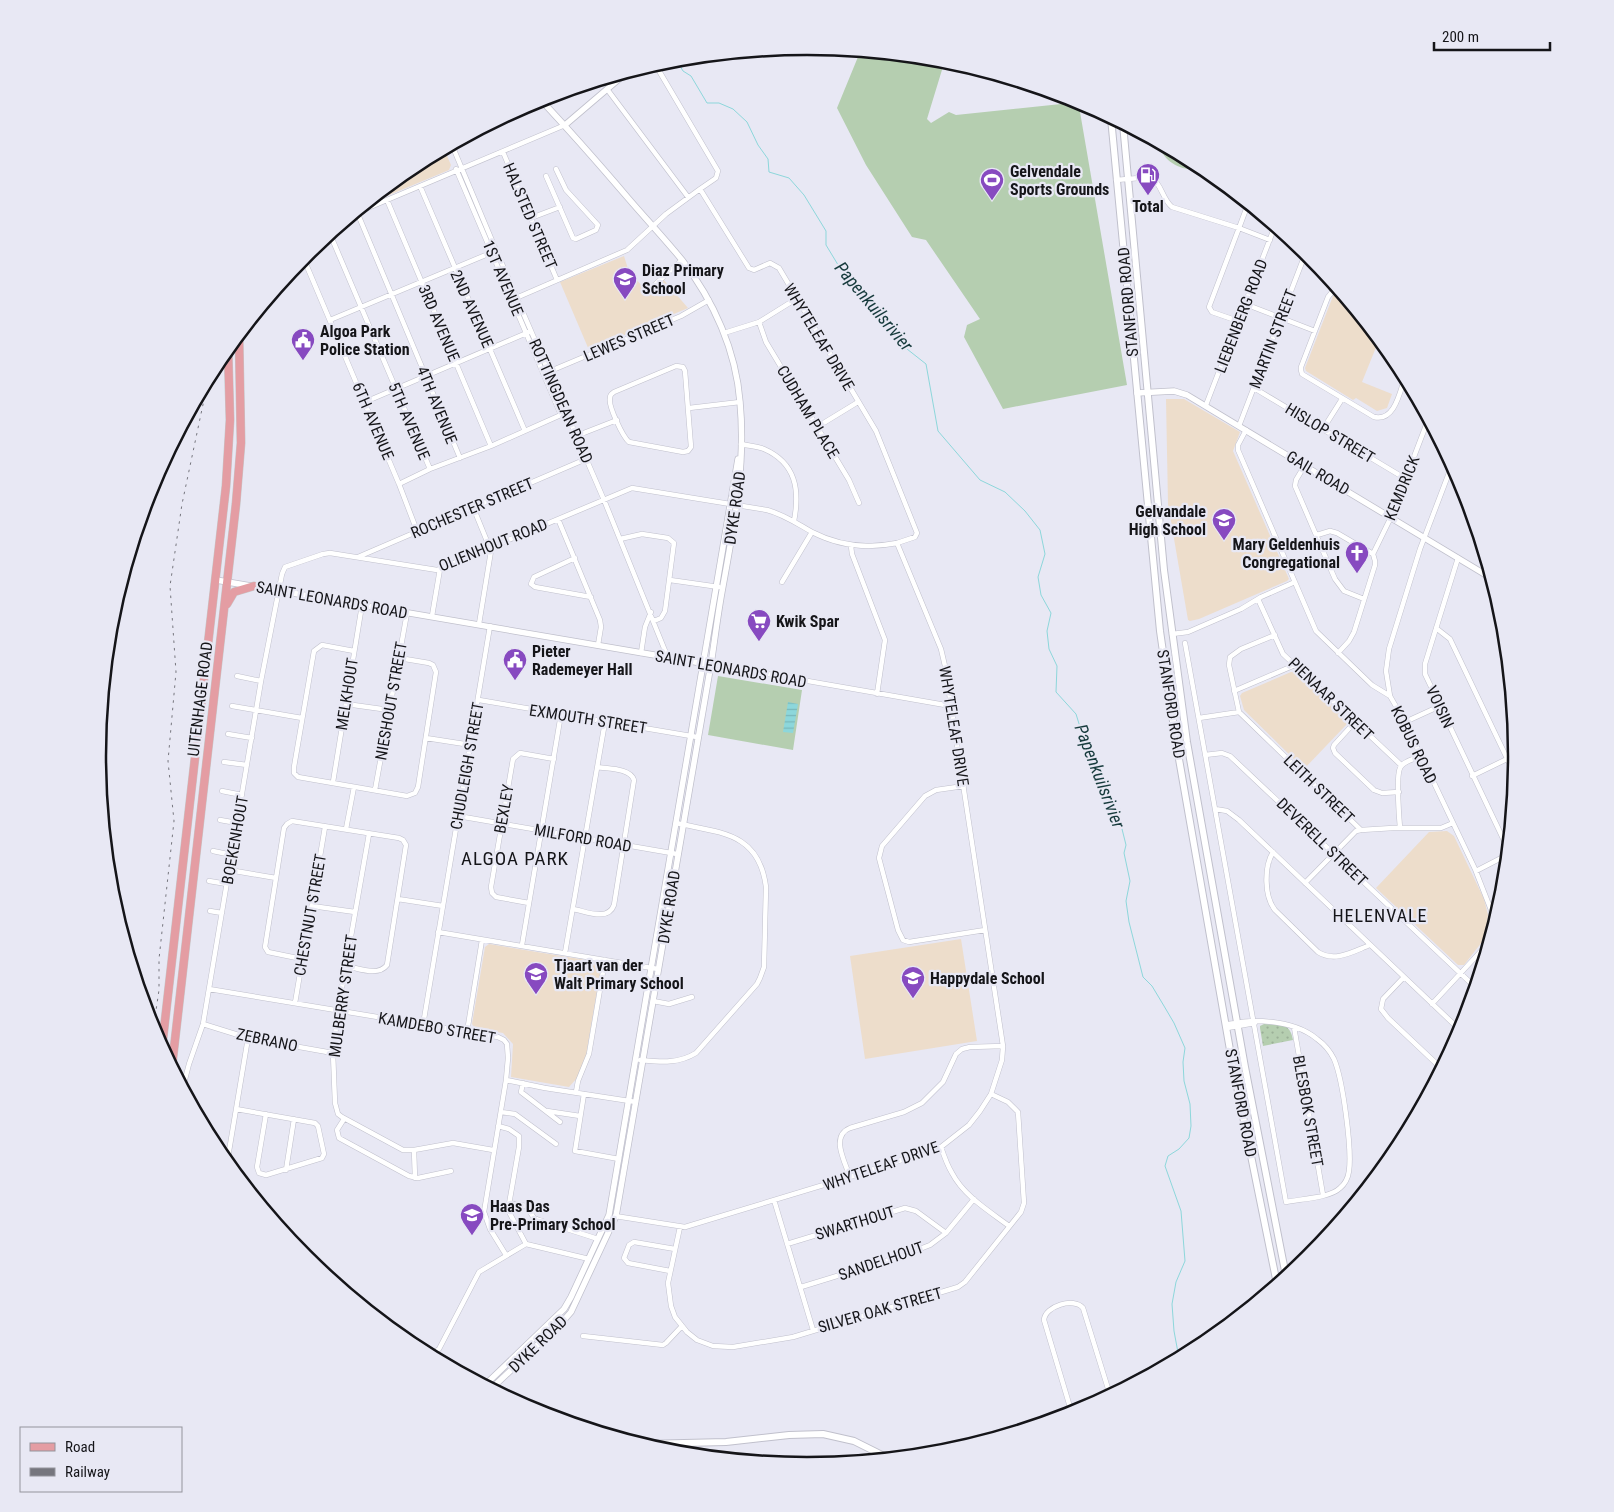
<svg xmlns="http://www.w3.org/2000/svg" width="1614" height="1512" viewBox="0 0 1614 1512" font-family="'Roboto Condensed',sans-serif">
<defs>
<pattern id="park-dots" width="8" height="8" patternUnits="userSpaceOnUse" patternTransform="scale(1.25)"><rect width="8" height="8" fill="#b5ceb0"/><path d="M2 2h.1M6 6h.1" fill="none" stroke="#9bb097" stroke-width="1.8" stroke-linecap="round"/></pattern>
<pattern id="water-rules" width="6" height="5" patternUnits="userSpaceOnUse" patternTransform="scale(1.25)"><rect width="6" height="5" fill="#8dd7db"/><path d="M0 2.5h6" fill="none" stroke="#79b8bb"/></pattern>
</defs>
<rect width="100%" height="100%" fill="#e8e8f4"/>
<!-- education -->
<path fill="#edddcb" d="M444,149L451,165L449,170L363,206L413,166Z
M624,256L629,272L648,292L663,279L688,308L589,350L560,282Z
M1336,295L1343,296L1379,340L1362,382L1392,394L1387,408L1377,411L1356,398L1353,400L1306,371L1305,368L1333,296Z
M1184,399L1240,432L1233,451L1289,579L1287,581L1199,619L1190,621L1188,620L1168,504L1166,399Z
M1291,672H1298L1348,720V723L1304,769L1248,714L1244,710L1240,696L1242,693Z
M1447,831L1454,836L1484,899L1488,915L1486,932L1482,942L1464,965H1458L1376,888L1429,832Z
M961,939L977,1041L865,1059L850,956Z
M489,944L598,962L601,967L585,1062L578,1077L569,1087L511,1077L513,1044L503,1033L475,1028L472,1024L485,947Z"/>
<!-- grass -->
<path fill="#b5ceb0" d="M860,52L945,60L927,119L931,123L949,112L956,115L1080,102L1082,105L1080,112L1127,385L1003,409L964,337L967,325L980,319L926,240L912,237L866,165L837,108Z
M1158,143L1202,166L1203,167C1183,174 1163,162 1158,143Z
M718,676L802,690L793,750L708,735Z"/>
<!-- park -->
<path fill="url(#park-dots)" d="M1264,1024C1280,1025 1290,1022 1293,1040L1263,1046L1260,1028V1026Z"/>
<!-- water -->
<path fill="url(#water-rules)" d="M788,702L798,704L793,733L783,732Z"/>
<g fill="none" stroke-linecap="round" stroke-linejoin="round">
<!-- stream -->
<path stroke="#8dd7db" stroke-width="1" d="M676,59L683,71L691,76L707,103H719L733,109L747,122L758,145L768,159L769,172L789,178L804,195L826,231V245L843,273L864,296L874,303L907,349L926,364L938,431L980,480L1005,492L1025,511L1040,530L1045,554L1038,577L1041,595L1051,613L1047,631L1049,649L1057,666L1056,692L1076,714L1093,769L1121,825L1126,845L1124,853L1130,881L1126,901L1129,922L1143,977L1152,986L1164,1006L1174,1023L1185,1048L1183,1062L1184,1081L1190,1104L1191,1126L1189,1138L1179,1149L1168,1156L1165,1166L1181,1211L1185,1261L1176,1282L1172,1304L1174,1331L1179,1358"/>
<!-- minor casing -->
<g stroke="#c0c0cc" stroke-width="5.5">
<path id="minor" d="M607,89L688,197
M452,145L496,250L604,500L668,658
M503,152L557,280
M456,169L561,415
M546,176L573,238L576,239L596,230L598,225L566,190L556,169
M1116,180L1151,177C1162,184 1162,199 1172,207L1239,228L1248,204
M420,186L525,431
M387,200L491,446
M357,212L460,458
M356,213L565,125
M531,218L560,207
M330,234L430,469
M303,257L399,484L417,531
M650,289L682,260
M1340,292L1333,291L1328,297L1301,367V370L1302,374L1374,417C1395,422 1400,391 1405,377
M516,298L627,250L666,214L700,189
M1245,304L1315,331
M330,320L493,252
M1238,321L1212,312L1209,307L1239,228L1270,240
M759,322L766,342L849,480L859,503
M724,333L759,322L796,299
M676,366L683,367L685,371L691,447L688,451L683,452L629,442C623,437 608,406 610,398C610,394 612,394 614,392Z
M548,372L681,316L709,300
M1254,388L1406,479
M365,402L529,332
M1206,405L1275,226
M689,408L740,402
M1239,426L1306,252
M817,427L858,402
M1323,429L1342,399
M1246,430L1238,445V450L1316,631L1372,685L1390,696
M576,436L617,420
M741,444C748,446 757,446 764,449C796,463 800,490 794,521
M1305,465L1296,480L1295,486L1335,579L1344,591L1364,599
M399,484L430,469L491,446L563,414
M473,507L491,551L479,624
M558,519L600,620L601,627L598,645
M1317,535L1330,531L1337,533L1373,554L1375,561V565L1354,632L1349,641L1338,653
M620,539L642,534L668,538L674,543L665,611L661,618L654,621
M851,546L852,554L885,640L877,694
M1373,554L1391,517L1428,420
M358,557L586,459
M575,558L534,577L531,584L535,587L591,597
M1458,558L1429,651L1425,664V674L1508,849
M670,580L719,587
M782,582L812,532
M1258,599L1283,654L1401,765
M432,616L440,569
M1436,628L1450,639L1515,775
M1172,634L1188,632L1241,609L1261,597L1295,582
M1185,643L1286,1202C1300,1199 1330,1198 1340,1188C1345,1184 1348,1178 1349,1171C1352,1149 1343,1080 1334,1059C1330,1051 1324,1044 1317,1039C1299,1024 1275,1021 1253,1021C1244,1021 1235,1024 1226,1024
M354,651L322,645L314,651L294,767V773L298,777L407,796L415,793L418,787L436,672L433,665L429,663L399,658
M641,653L645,627L651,612
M711,664L951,706
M237,676L261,681
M1234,691L1295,665
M479,700L697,737
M346,704L389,710
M232,706L302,718
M1239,712L1229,665L1230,657L1241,649L1275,635
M1199,718L1239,712L1361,830
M1355,722L1334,745L1333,748L1335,753L1374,790L1382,793L1399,792
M1405,722L1440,706
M228,734L252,738
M426,738L471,745
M1205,755L1222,753L1230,756L1475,987
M224,762L247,765
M1472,776L1507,759
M333,782L362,605
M964,786L936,790L925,796L882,846L879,858L898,930L903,940L909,942L985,930
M375,790L407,613
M222,791L242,795
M1215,809L1227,811L1239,820L1461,1031
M458,816L677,854
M220,820L237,823
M1400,828C1399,817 1396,777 1400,768C1403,761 1415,759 1421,756
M346,829L354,787
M369,834L338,1010L333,1053L335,1103L338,1114L342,1117L403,1150H414L453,1143L493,1150
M213,851L232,855
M1273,852C1264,867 1264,896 1275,910L1318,952C1335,963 1354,951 1370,945
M229,870L276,878
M1476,871L1507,855
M209,881L227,884
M1305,883L1356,831L1361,830L1393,828H1441L1453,823
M398,899L443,906
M529,903L496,897L492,893L491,887L513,759L520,753L554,759
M312,906L355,912
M573,909C585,911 608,922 614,905L634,780C630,768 608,769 597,767
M210,911L222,913
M438,932L658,969
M522,945L561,714
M565,953L605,722
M302,959L268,952L265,947L284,828L287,824L292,821L399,838L403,840L406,845L387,965C378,977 358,968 346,966
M1404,977L1383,999L1381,1009L1388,1018L1441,1068
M209,989L498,1037L504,1040L507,1044L508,1058L506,1080L484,1212L490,1229L506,1255
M653,1001L669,1004L692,997
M295,1003L325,827
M1432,1004L1482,950L1491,927V910L1475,869L1405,722L1390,696L1386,671L1389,649L1420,549L1452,465
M203,1024L248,1038L333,1053
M423,1025L490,626
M1294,1027L1323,1195
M1227,1028L1255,1023
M467,1032L482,940
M640,1060C661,1062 678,1064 696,1053L757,984L760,978L764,967L766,887C759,832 720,833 676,823
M506,1080L545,1088L636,1102
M523,1083L521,1092L560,1122
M183,1087L189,1064L203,1024L261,681L282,574L285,567L323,554L330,553L437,570L632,488L767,510C783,514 796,523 812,532C839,546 867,549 897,543
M576,1092L578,1081L589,1054L605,960
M584,1094L575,1151L619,1159
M236,1109L315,1123L318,1126L324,1154L322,1158L266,1175L259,1173L257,1167L266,1114
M547,1111L580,1116
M501,1112L515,1114L556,1144
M344,1119L337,1130L339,1138L409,1176L418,1178L451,1171
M498,1126L509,1129L519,1136V1147L508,1210L526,1244
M1400,1135L1415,1110L1427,1094
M941,1147C944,1156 947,1165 952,1173C964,1196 989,1211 1009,1226
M414,1150L415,1178
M227,1163L248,1038
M286,1170L294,1119
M850,1177C845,1162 830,1136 850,1128L904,1112L922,1103L943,1082L956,1054L962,1049L970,1047L1003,1046
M774,1200L813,1330
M509,1203L526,1206L534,1218L539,1220L598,1239
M615,1216L685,1227L850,1177L941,1147L969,1125L980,1111L991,1094L1002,1060L1003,1046L945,666L941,649L897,543L915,537L917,533L876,431L779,268L770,263L754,270L749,268L700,189L716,178L718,171L655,64
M680,1227L668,1283L671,1306L675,1317L687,1332L697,1340L713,1346L733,1347L793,1337L958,1287L965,1282L1021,1212L1024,1203L1018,1112L1008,1102L991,1094
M787,1244L905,1208L916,1211L946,1233
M670,1271L628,1263L624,1258L629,1245L634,1242L675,1249
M801,1287L902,1256L930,1245L946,1233L974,1199
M583,1336L663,1345L666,1343L682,1326
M430,1355L439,1349L479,1272L526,1244L589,1259
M1071,1414L1070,1407L1044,1320C1045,1306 1074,1297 1083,1308L1110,1395"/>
</g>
<!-- tertiary casing -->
<g stroke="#c0c0cc" stroke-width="7">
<path id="tertiary" d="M565,125L626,73
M1137,393L1174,391L1187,395L1491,578
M216,580L707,664
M485,1385L564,1309L571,1297L609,1215L738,459
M492,1388L564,1320L571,1312L616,1216L711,664C715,638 718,612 723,586C734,525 746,465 740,402C736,351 714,301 682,260C665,239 646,219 628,198C599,164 570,131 540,99"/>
</g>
<!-- secondary casing -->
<g stroke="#c0c0cc" stroke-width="8">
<path id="secondary" d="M1111,118L1160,631L1176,742L1233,1067L1277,1284
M1123,124L1164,570L1187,742L1245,1067L1286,1276
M642,1444L726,1442L789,1435L823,1434L854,1441L888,1458"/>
</g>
<!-- primary casing -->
<g stroke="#c7c7c8" stroke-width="9">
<path id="primary" d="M227,604L234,592L254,586
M162,1047L226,486L230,420L228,348
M172,1066L236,504L241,443L239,335"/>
</g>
<!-- minor -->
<use href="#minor" stroke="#fff" stroke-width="4.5"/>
<!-- tertiary -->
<use href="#tertiary" stroke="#fff" stroke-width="5.5"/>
<!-- secondary -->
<use href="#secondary" stroke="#fff" stroke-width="6"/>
<!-- primary -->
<use href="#primary" stroke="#e49da3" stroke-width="8"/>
<!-- rail -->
<path stroke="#76767e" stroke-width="1" stroke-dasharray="2.5 5" stroke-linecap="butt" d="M153,1031L159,990V959L174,821L168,761L176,672L170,586L182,504L209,376"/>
</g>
<!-- icons -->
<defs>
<g id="fuel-pin" transform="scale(1.25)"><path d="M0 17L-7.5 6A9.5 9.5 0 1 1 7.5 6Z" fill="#874ac0" stroke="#e8e8f4"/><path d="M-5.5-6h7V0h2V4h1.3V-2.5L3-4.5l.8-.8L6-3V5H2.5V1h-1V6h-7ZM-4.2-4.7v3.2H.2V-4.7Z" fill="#fff"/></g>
<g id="stadium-pin" transform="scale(1.25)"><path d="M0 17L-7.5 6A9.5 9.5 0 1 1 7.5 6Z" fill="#874ac0" stroke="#e8e8f4"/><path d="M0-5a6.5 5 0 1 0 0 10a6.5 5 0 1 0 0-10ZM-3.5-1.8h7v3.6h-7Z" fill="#fff"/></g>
<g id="school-pin" transform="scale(1.25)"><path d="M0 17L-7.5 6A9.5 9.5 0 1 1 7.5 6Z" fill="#874ac0" stroke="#e8e8f4"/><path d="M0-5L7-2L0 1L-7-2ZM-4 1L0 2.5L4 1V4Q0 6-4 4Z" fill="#fff"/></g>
<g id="civic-pin" transform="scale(1.25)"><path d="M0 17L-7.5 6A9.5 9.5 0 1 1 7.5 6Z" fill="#874ac0" stroke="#e8e8f4"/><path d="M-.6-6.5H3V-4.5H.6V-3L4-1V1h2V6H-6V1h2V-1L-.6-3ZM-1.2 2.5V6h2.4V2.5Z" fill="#fff"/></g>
<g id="church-pin" transform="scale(1.25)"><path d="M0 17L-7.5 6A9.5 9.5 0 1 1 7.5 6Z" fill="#874ac0" stroke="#e8e8f4"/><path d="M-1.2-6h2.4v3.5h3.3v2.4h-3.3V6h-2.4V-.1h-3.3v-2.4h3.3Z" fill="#fff"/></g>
<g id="supermarket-pin" transform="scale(1.25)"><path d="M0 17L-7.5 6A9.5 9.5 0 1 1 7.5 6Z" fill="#874ac0" stroke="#e8e8f4"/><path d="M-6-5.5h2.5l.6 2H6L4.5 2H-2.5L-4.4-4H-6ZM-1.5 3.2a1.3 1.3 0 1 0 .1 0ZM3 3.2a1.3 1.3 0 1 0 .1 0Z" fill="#fff"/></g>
</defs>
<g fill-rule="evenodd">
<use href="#fuel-pin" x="1148" y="175"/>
<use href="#stadium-pin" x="992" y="180"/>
<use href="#school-pin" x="625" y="279"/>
<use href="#civic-pin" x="303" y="340"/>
<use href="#school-pin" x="1224" y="520"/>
<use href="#church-pin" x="1357" y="553"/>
<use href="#supermarket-pin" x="759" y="621"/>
<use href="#civic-pin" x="515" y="660"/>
<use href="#school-pin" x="536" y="974"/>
<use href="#school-pin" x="913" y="978"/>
<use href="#school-pin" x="472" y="1215"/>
</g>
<g text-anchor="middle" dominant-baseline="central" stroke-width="4.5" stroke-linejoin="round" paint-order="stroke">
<!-- poi labels -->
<g font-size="16" font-weight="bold" fill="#151519" stroke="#e8e8f4" text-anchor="start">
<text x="1010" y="171">Gelvendale<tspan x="1010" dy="18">Sports Grounds</tspan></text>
<text x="1148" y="206" text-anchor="middle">Total</text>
<text x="642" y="270">Diaz Primary<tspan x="642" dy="18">School</tspan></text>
<text x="320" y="331">Algoa Park<tspan x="320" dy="18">Police Station</tspan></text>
<text x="1206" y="511" text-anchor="end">Gelvandale<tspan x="1206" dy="18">High School</tspan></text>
<text x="1340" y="544" text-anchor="end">Mary Geldenhuis<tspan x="1340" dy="18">Congregational</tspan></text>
<text x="776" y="621">Kwik Spar</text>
<text x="532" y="651">Pieter<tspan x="532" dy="18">Rademeyer Hall</tspan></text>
<text x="554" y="965">Tjaart van der<tspan x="554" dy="18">Walt Primary School</tspan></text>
<text x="930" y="978">Happydale School</text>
<text x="490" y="1206">Haas Das<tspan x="490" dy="18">Pre-Primary School</tspan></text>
</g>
<!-- street labels -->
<g font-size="16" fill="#151519" stroke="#e8e8f4">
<text transform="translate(530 216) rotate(67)">HALSTED STREET</text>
<text transform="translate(503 278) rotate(67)">1ST AVENUE</text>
<text transform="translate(1128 302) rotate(-95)">STANFORD ROAD</text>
<text transform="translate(472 309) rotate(66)">2ND AVENUE</text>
<text transform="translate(1241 316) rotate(-69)">LIEBENBERG ROAD</text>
<text transform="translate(439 323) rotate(67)">3RD AVENUE</text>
<text transform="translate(819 337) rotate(59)">WHYTELEAF DRIVE</text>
<text transform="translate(629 338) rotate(-23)">LEWES STREET</text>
<text transform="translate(1273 339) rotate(-69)">MARTIN STREET</text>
<text transform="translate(561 401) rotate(66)">ROTTINGDEAN ROAD</text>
<text transform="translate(437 405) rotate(68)">4TH AVENUE</text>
<text transform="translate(808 412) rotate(59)">CUDHAM PLACE</text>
<text transform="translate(373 421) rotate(67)">6TH AVENUE</text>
<text transform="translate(409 421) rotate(67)">5TH AVENUE</text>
<text transform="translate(1330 433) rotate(31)">HISLOP STREET</text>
<text transform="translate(1318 473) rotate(31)">GAIL ROAD</text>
<text transform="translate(1402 488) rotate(-68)">KEMDRICK</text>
<text transform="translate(472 508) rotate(-23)">ROCHESTER STREET</text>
<text transform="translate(735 508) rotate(-82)">DYKE ROAD</text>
<text transform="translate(493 545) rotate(-22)">OLIENHOUT ROAD</text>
<text transform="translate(332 600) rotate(10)">SAINT LEONARDS ROAD</text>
<text transform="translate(731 669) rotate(10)">SAINT LEONARDS ROAD</text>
<text transform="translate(347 694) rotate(-81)">MELKHOUT</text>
<text transform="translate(200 699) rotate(-83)">UITENHAGE ROAD</text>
<text transform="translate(1331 699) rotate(44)">PIENAAR STREET</text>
<text transform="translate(391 701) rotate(-80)">NIESHOUT STREET</text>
<text transform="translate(1171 704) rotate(81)">STANFORD ROAD</text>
<text transform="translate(1440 707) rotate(65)">VOISIN</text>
<text transform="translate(588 719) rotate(9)">EXMOUTH STREET</text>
<text transform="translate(954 726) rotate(81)">WHYTELEAF DRIVE</text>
<text transform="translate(1414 745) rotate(64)">KOBUS ROAD</text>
<text transform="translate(467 766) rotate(-80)">CHUDLEIGH STREET</text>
<text transform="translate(1319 789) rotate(44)">LEITH STREET</text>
<text transform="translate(504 809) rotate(-80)">BEXLEY</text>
<text transform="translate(583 838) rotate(10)">MILFORD ROAD</text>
<text transform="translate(235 840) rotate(-80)">BOEKENHOUT</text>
<text transform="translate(1322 842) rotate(44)">DEVERELL STREET</text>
<text transform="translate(669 907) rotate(-81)">DYKE ROAD</text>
<text transform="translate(310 915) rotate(-80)">CHESTNUT STREET</text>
<text transform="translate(343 996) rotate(-82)">MULBERRY STREET</text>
<text transform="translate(437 1028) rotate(10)">KAMDEBO STREET</text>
<text transform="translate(267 1040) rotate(12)">ZEBRANO</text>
<text transform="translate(1241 1103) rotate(79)">STANFORD ROAD</text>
<text transform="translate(1308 1111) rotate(80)">BLESBOK STREET</text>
<text transform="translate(881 1166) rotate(-19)">WHYTELEAF DRIVE</text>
<text transform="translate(855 1223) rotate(-17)">SWARTHOUT</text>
<text transform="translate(881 1261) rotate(-19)">SANDELHOUT</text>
<text transform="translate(880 1310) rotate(-16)">SILVER OAK STREET</text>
<text transform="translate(538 1344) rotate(-44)">DYKE ROAD</text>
</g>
<!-- water labels -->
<g font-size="18" font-style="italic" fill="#163a3c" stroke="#e8e8f4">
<text transform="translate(874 306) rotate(50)">Papenkuilsrivier</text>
<text transform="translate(1100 776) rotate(69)">Papenkuilsrivier</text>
</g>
<!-- neighbourhood labels -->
<g font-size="18" letter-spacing="1" fill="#151519" stroke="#e8e8f4">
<text x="1380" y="915">HELENVALE</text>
</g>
<!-- quarter labels -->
<g font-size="19" letter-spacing="1" fill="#151519" stroke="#e8e8f4">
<text x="515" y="858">ALGOA PARK</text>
</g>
</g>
<!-- crop -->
<path d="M0 0H1614V1512H0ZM106 756a701 701 0 1 1 1402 0a701 701 0 1 1-1402 0Z" fill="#e8e8f4" fill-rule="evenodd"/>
<path fill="none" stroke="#151519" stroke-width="2.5" d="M106 756a701 701 0 1 1 1402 0a701 701 0 1 1-1402 0Z"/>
<!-- legend -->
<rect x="20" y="1427" width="162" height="65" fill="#e8e8f4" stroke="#94949c"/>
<rect x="30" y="1443" width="25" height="8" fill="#e49da3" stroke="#94949c"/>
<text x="65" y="1452" font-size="15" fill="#151519">Road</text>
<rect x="30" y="1468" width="25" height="8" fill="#76767e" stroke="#94949c"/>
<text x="65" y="1477" font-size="15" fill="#151519">Railway</text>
<!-- scale -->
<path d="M1434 42v8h116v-8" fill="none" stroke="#151519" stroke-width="2.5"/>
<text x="1442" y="42" font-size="15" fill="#151519" stroke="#e8e8f4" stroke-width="4" paint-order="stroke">200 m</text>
</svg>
